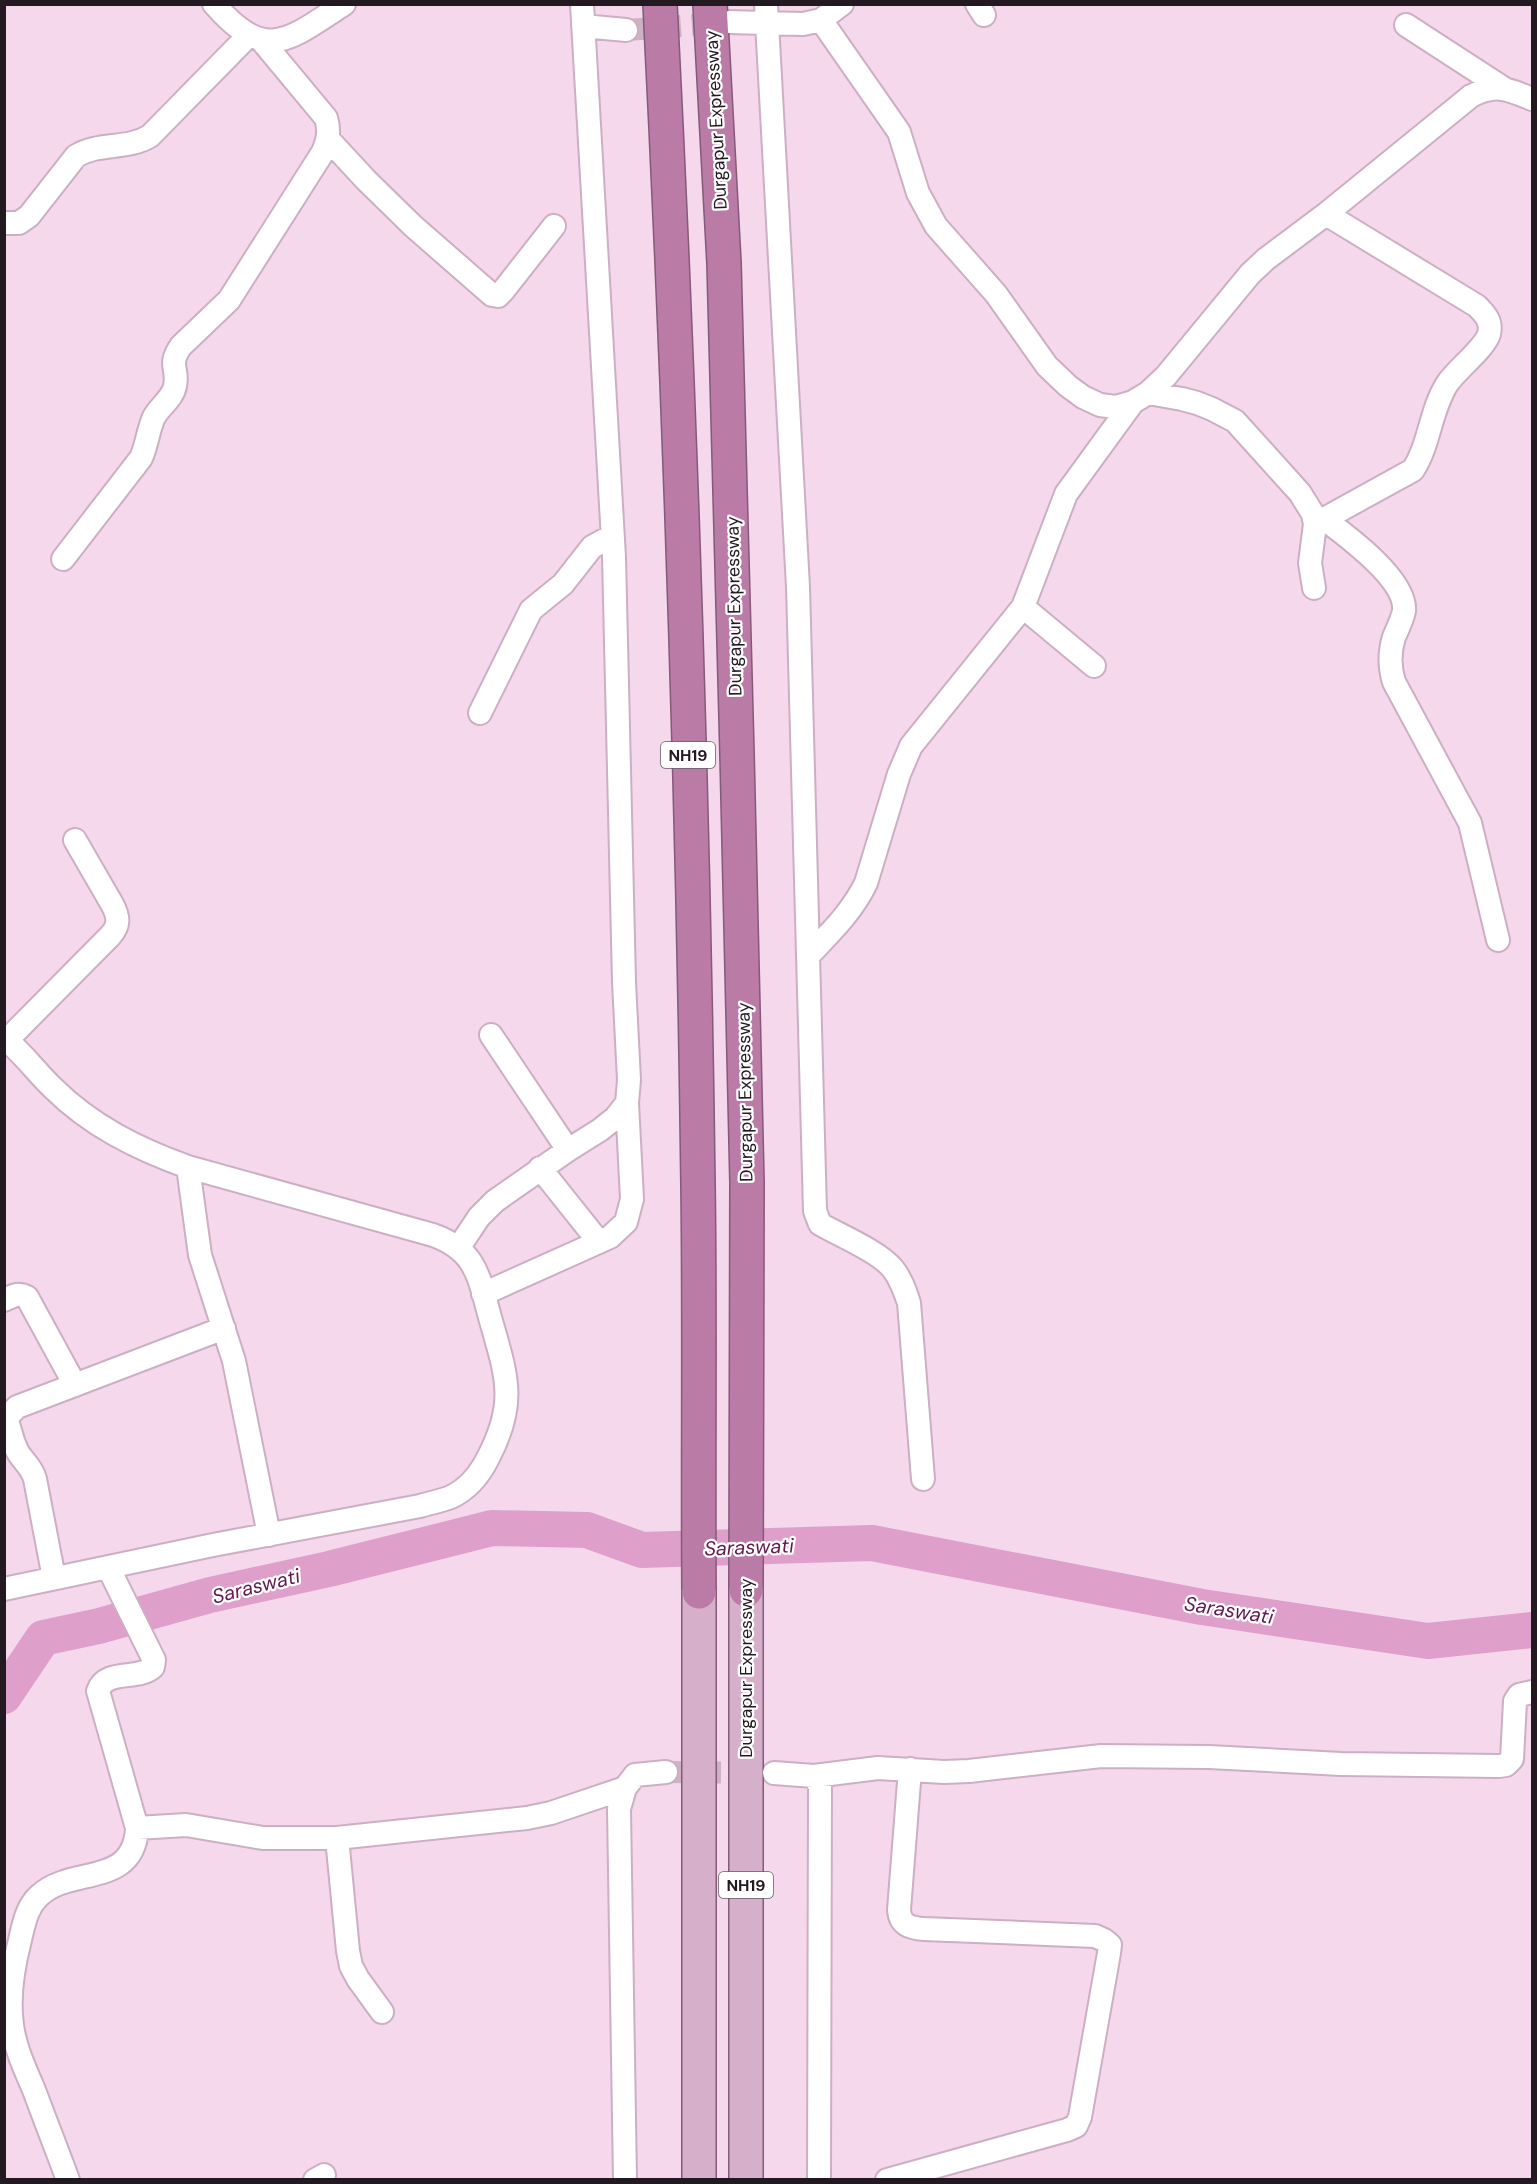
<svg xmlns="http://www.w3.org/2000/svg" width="1537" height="2184" viewBox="0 0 1537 2184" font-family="'DM Sans',sans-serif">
<rect width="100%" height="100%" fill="#f6d8ec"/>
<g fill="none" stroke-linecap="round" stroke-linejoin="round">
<!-- river -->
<path stroke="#df9fcb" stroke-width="36" d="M4,1696L43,1638L99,1626L210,1595L329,1569L492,1528L587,1530L642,1550L872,1543L1202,1607L1428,1641L1532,1630"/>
<!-- street-tunnel -->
<path stroke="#ccb2c3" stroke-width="22" stroke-dasharray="22 11" stroke-linecap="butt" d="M626,30L723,23
M666,1772L761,1773"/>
<!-- street casing -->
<g stroke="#ccafc2" stroke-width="26">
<path id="street" d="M214,4C266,63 287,41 344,4
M766,4L798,587L815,1211L820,1224C839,1235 880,1252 893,1269C901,1279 905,1291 909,1303L923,1479
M977,4L984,15
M821,20L899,132L918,193L936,226L996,294L1047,366L1068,386L1083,397L1100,405L1116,407L1133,402L1148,393L1166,376L1250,274L1266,259L1326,214L1471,96C1496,83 1508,89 1532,99
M729,22L803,24L821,20L842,4
M1406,25L1503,88
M583,26L626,30
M328,139L366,180L413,226L492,295L498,296L503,291L554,226
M4,223H19L29,216L76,156C99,142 127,150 150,136L248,36
M1148,393L1182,399L1197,403L1212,409L1235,421L1300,493L1313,514L1315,524L1310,563L1314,588
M1324,519C1347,536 1407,580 1404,611C1402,620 1398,628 1394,637C1389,653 1389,666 1394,682L1470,823L1498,940
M1315,524L1413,470C1430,444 1430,411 1447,384C1456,370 1485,348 1489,334C1492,322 1486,315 1477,306L1326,214
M63,559L141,458C147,445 148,430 154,417C160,406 173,398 175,386C179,368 167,366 181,346L229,300L323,152C328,140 330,131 326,118L262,41
M1023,607L1094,666
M480,713L531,610L563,584L592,547L612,536
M808,956C830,933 852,912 866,883L899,774L911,746L1023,607L1066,494L1133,402
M491,1035L568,1150
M4,1038C23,1053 36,1072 53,1088C91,1126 138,1149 188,1167L433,1235C478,1251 479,1279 491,1321C507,1377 517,1403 488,1458C480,1474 468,1489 451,1497C441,1501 430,1503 420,1506L213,1545L4,1589
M7,1040L110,936C120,925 119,917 112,904L75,840
M188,1167L200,1255L234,1361L269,1535
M540,1168L599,1242
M459,1247L479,1217L495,1201L568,1150L600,1130L615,1118L627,1103L629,1080L624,982L614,557L582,4
M483,1294L610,1237L626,1222L632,1199L627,1103
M4,1300C13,1296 18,1292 27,1297L75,1385
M54,1578L35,1479C32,1468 25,1463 19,1454C13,1445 11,1432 7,1421L10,1414L17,1407L224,1328
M774,1773L814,1776L820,1786L819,2180
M814,1776L878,1768L944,1772L969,1771L1101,1756L1209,1757L1341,1764L1499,1766L1506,1765L1512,1759L1515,1701L1519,1695L1532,1692
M137,1828L186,1825L263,1838H337L527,1818L551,1813L625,1788
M337,1838L348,1951L351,1966L358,1979L382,2012
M68,2180C57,2150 45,2120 34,2090C25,2069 15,2048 12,2025C8,1997 13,1967 20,1940C24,1923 27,1906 40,1895C71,1866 134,1888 137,1828L98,1691C106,1668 138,1681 153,1667L154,1660L108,1567
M315,2180L324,2175
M625,2180L619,1809L625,1788L635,1775L666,1772
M887,2180L1067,2130L1076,2126L1080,2117L1109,1953L1110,1945L1104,1940L1095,1936L924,1929C910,1928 900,1925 899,1910L910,1769"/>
</g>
<!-- primary casing -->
<g stroke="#855978" stroke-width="36">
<path id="primary" d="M746,1590V2180
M699,1592V2180"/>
</g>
<!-- highway casing -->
<g stroke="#855978" stroke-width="36">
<path id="highway" d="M660,4C680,398 693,791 698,1185C700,1320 698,1456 699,1592
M710,4L724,263L737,754L747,1183L746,1590"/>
</g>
<!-- street -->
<use href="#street" stroke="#fff" stroke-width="22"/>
<!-- primary -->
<use href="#primary" stroke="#d6b0ca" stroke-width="33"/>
<!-- highway -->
<use href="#highway" stroke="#ba7ca7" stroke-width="33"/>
</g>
<g text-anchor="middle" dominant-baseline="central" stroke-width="4.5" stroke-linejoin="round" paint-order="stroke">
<!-- shield labels -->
<g fill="#fff" stroke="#655e63" stroke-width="1.5">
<rect x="661" y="742" width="54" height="26" rx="4.5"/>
<rect x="719" y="1872" width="54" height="26" rx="4.5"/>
</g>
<g font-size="16" font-weight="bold" fill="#231920">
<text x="688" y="755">NH19</text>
<text x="746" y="1885">NH19</text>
</g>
<!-- street labels -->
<g font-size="18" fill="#231920" stroke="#fff">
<text transform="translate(716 120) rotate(-93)">Durgapur Expressway</text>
<text transform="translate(734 606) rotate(-91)">Durgapur Expressway</text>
<text transform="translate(745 1092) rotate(-91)">Durgapur Expressway</text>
<text transform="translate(746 1668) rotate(-90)">Durgapur Expressway</text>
</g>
<!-- water labels -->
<g font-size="20" font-style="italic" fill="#621951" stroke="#fff">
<text transform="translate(749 1547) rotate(-2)">Saraswati</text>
<text transform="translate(256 1586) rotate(-14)">Saraswati</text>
<text transform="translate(1229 1610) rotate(9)">Saraswati</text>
</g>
</g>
<!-- border -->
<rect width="1537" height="2184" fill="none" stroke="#231920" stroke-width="12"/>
</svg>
